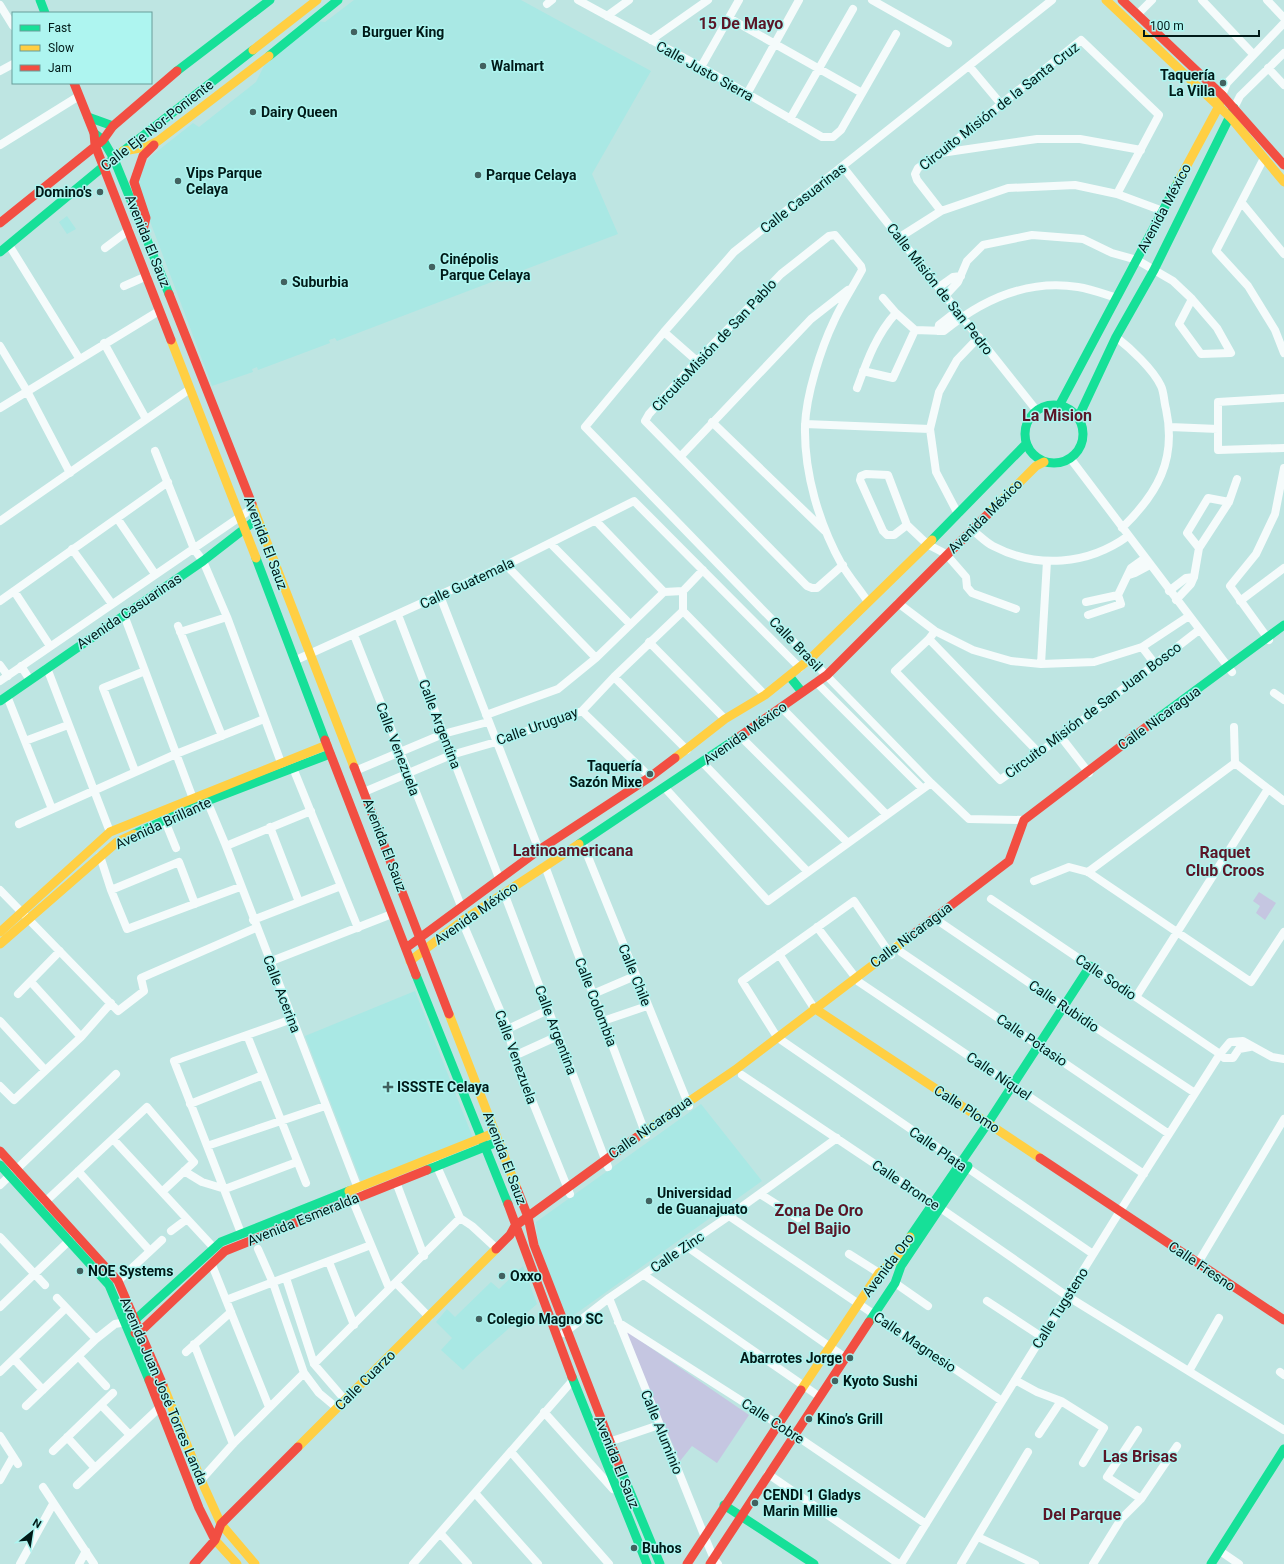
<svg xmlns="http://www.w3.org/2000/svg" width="1284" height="1564" viewBox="0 0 1284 1564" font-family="Roboto,sans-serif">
<rect width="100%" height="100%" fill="#bee5e2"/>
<!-- built -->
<path fill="#a9e8e4" d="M354,0H521L651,71L592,174L618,234L337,341L335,338L329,340L330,343L258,370L257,367L252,369L253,372L212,386L139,192L138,182L142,170L150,157L193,123L199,127L256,82L265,64L317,21L325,22Z
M67,216L76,229L67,234L59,222Z
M415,991L473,1138L361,1181L305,1036Z
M701,1104L762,1181L567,1320L538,1248L536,1222Z
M523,1266L537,1304L476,1357L463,1370L441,1350L452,1338L436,1322L447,1309L455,1317L491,1282L499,1289Z"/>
<!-- green -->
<path fill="#c5c6e1" d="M1259,892L1276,903L1265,920L1256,913L1260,906L1253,901Z
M622,1328L749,1415L717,1463L692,1446L680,1461Z"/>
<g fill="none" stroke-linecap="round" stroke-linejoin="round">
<!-- street -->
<path stroke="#f5fbfb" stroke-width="8" d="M578,0L701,67L822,137H833L841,130L896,34
M872,0L948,43
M1202,0L1253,54
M1267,0L1284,18
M547,4L552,0
M0,5L13,26
M1137,15L1152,0
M607,16L629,0
M729,18L862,93
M651,40L708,0
M701,67L739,0
M970,67L1001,104
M1268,68L1284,85
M0,71L13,64
M747,94L799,0
M1222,95L1227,83L1284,23
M1234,108L1240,96L1284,53
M790,119L853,9
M0,145L79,96
M941,153L1037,139H1080L1141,150
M1264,158L1216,251L1248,286L1275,330L1284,353
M843,167L1037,411
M1242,203L1284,254
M941,211L917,180L915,174L918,168L940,153L1081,40L1159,115L1117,194
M900,237L941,211L1008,188L1075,185L1117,194L1163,211
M9,245L79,358
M105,248L129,230
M124,286L147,276
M939,287L953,277L961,276
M945,296L958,282L967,261L983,245L1032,235L1083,239L1112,253L1137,260L1173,281L1192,299L1217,328L1231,353L1201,354L1179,324L1192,299
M883,298L896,313L915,330L944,331C983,299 1027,279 1078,287C1091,289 1104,294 1117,298
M938,331L939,325L957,311
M664,332L697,361
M1116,337C1130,348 1153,369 1161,386C1164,392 1164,402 1166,409C1177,460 1157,494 1122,528
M104,343L146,419
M0,346L27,391L70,473
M863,371L893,378L915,330
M857,388C867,361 876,335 896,313
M1284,398L1218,402V450L1284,448
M0,408L159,311
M712,422L825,531
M805,424L930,429
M1170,427L1218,429
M155,451L194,549L203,561L227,617L283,768
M681,456L811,319L848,290
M1070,458L1232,672
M958,514L936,472L930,429L939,392L957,360L979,337
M117,518L155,574
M0,521L190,389
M596,521L664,592
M907,525L894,535H887L883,531L860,480L861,476L866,474L888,475L907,525L927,544L946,554L966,577L967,587L972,593L1016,609
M971,529C978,534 985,542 993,546C1037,569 1088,565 1128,536
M551,544L630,624
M1199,548L1187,533L1208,498L1229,502
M72,549L112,604
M506,565L596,658
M843,565L817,588H812L807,586L645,421L649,414L697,361L781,274L829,236L835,235L861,266L862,270C853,287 842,303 834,321C821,348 806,395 805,426C804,473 819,524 842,565C850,578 860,590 868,602
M1129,575L1135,573L1150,565
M14,591L50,646
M1169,591L1186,578L1194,577
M440,596L539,850
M1176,600L1191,584L1194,577L1199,548L1229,502L1237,479
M0,601L168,482
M1240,601L1284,568
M1086,602L1118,595
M898,603L935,631L973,650L1011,661L1041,664L1094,662L1142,647L1189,616
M683,611L765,695
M124,615L195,804
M398,615L499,878
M1088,615L1121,604L1118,595L1131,568L1145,558
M178,626L222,736
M935,631L929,639L895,671L1000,780L1061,737L1199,630
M180,632L227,617
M354,635L461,906
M929,639L1039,753
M1269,640L1230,586L1256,554L1275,514L1284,468
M649,642L725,719
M1142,647L1155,664
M296,660L506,565L634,501L800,668
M1041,664L1047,561
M0,665L8,676
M21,666L30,680
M47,668L110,832
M614,677L687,750
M0,681L253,508
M816,682L923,789
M1274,693L1284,700
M7,696L52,809
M781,707L887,815
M582,711L650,777
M486,715L558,689L596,658L664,592L683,591L703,570
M1234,727L1235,763
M740,736L848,843
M1061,737L1089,773
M25,741L68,725
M703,763L808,872
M1235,763L1284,801
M293,768L358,928
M135,771L103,688L145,671
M355,771L443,734L488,722
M665,788L768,901L931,783
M364,792L451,755L496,742L582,711L614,677L683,611V591
M205,796L226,846L359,1191
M1024,820L969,819L931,783L585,427L664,332L734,252L1052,0
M165,821L176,848
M19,824L176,754L264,719
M270,827L299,902
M582,842L689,1106
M226,846L311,811
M100,856L111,890L127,929L240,887
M545,866L646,1135
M1088,872L1235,763
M1034,881L1069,867L1088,872L1251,982L1284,932
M0,890L118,1011L144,991L141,978L256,928
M111,890L179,862L195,904
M504,893L608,1167
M991,899L1220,1054L1224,1058H1233L1239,1049L1250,1047
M934,918L1069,1010L1195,1093
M253,920L341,886
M462,921L508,1029L514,1056L570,1194
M817,927L859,982L1144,1174
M896,946L901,952L1169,1134
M779,954L814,1008
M891,955L854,901L742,981L777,1037L784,1042L1093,1254
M269,962L392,914
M31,982L81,1037
M18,994L60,951
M593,994L635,976
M1136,997L1268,789
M0,1021L45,1070
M603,1021L647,1006
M508,1029L548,1010
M247,1035L306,1183
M514,1056L558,1036
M742,1075L933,1203L1067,1296L1284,1430
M0,1086L14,1100L81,1037L111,1003
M190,1104L263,1075
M113,1139L214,1248
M207,1146L325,1106
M435,1162L460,1218L472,1226L497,1249
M78,1171L150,1251
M184,1171L202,1182L225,1189L297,1162
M396,1182L424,1256
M0,1185L116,1074
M760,1194L798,1218
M352,1199L389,1288
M45,1202L147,1107L194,1162L163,1191
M729,1216L1002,1401
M171,1231L187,1219
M241,1233L174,1061L292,1019
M0,1237L45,1285
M686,1246L846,1358
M258,1249L273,1283L304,1373L319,1393L337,1408
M849,1254L879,1273
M329,1262L354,1325
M1198,1263L1284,1119
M212,1265L269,1407
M644,1275L820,1397
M286,1278L314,1364L345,1400
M118,1281L162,1240
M396,1283L429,1317
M895,1283L928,1306
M57,1298L96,1339
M609,1298L704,1535L714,1559L718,1564
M226,1300L371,1245
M987,1301L1042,1337
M0,1307L72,1238
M618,1322L795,1435L926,1524
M564,1333L609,1298L729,1216L837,1138
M194,1344L233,1444
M186,1352L231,1312
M79,1357L106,1386
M14,1359L43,1390
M314,1364L460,1218
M1189,1371L1219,1318
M0,1372L66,1308
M1280,1372L1284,1375
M1015,1380L1037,1392L1061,1401L1104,1428L1083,1463
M101,1405L130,1435
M26,1406L96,1339L115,1324L126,1322
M544,1412L613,1489
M1138,1430L1107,1477L1141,1499
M1039,1434L1061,1401
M0,1436L18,1464
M67,1437L95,1468
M609,1442L659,1425
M53,1451L113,1393
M511,1452L609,1564
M768,1474L899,1564
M0,1480L13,1457
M201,1480L233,1444L304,1373
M77,1485L159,1408
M43,1487L94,1564
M475,1493L538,1564
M440,1533L468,1564
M978,1537L1035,1564
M1220,1551L1239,1564
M20,1564L53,1504
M79,1564L86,1551
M413,1564L573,1380
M901,1564L1120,1211L1220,1054L1230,1042L1243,1041L1272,1057L1284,1059
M961,1564L1028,1452
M1093,1564L1121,1519L1141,1499L1177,1446"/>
<!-- fast -->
<path stroke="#16e098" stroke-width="9" d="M40,0L45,13
M269,56L338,0
M177,71L270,0
M88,117L113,126
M94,133L103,140L114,159L169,294
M0,252L104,166L253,50
M1025 434a29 29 0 1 1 58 0a29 29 0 1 1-58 0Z
M1059,406L1178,182
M1078,418L1116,337L1154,270L1234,108
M932,540L1026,444
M256,558L325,740
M790,677L802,692
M0,701L203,561L257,519
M1150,724L1284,625
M134,834L207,801L330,754
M579,844L736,739
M416,975L508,1204
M0,1165L109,1285L149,1380
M427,1170L492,1144
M910,1237L988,1123L1090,966
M129,1321L136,1319L221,1242L349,1191
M869,1322L895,1283L901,1266L968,1166
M572,1377L647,1564
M621,1470L660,1564
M724,1505L814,1564
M1211,1564L1284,1449"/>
<!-- slow -->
<path stroke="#ffcf43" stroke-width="9" d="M1106,0L1231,118L1284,182
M253,50L317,0
M123,151L146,147L158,141L269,56
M1178,182L1219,106L1222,95
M171,340L256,558
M252,504L354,767
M989,513L1036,466L1044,462
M675,758L725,719L765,695L811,658L932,540
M0,932L110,832L327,745
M0,944L117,842L134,834
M410,961L462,921L579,844
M814,1008L1040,1158
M449,1014L517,1189
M637,1137L735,1070L907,939
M349,1191L489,1135
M163,1385L201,1480L221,1524
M801,1390L879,1273L894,1261L910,1237
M298,1447L496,1249
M221,1524L255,1564
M215,1540L237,1564"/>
<!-- jam -->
<path stroke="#f24e42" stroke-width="9" d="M1122,0L1222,95L1284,165
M74,83L94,133L95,145L171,340
M0,223L103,140L113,126L177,71
M143,230L146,218L134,182L143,156L154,145
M169,294L252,504
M736,739L827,675L989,513
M325,740L416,975
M354,767L449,1014
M907,939L1009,861L1024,820L1150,724
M406,948L539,850L650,777L675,758
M0,1151L118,1281L163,1385
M1040,1158L1284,1320
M517,1189L528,1217L534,1245L621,1470
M508,1204L572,1377
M496,1249L510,1235L515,1226L637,1137
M135,1333L141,1331L225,1251L427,1170
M149,1380L199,1508L215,1540
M194,1564L215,1540L221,1524L298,1447
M687,1564L801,1390
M710,1564L869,1322"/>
</g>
<!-- markers -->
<g fill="#42615f" stroke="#aef5f0" stroke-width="1.5">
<circle cx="354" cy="32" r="4"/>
<circle cx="483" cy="66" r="4"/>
<circle cx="1223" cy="83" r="4"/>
<circle cx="253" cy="112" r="4"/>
<circle cx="478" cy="175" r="4"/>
<circle cx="178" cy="181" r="4"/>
<circle cx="100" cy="192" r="4"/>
<circle cx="432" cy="267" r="4"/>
<circle cx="284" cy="282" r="4"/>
<circle cx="650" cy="774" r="4"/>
<path d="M386 1081h4v4h4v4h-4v4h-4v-4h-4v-4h4z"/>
<circle cx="649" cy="1201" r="4"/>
<circle cx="80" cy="1271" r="4"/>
<circle cx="502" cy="1276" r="4"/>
<circle cx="479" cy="1319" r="4"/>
<circle cx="850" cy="1358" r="4"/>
<circle cx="835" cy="1381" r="4"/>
<circle cx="809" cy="1419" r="4"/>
<circle cx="755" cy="1503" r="4"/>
<circle cx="634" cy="1548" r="4"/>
</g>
<g text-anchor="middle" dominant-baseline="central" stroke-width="3" stroke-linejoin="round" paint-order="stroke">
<!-- poi labels -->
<g font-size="14" font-weight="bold" fill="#001a18" stroke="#aef5f0" text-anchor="start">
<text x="362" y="32">Burguer King</text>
<text x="491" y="66">Walmart</text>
<text x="1215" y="75" text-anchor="end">Taquería<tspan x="1215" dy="16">La Villa</tspan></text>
<text x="261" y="112">Dairy Queen</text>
<text x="186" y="173">Vips Parque<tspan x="186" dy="16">Celaya</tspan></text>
<text x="486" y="175">Parque Celaya</text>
<text x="92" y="192" text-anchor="end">Domino's</text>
<text x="440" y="259">Cinépolis<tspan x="440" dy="16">Parque Celaya</tspan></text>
<text x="292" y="282">Suburbia</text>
<text x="642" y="766" text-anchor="end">Taquería<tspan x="642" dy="16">Sazón Mixe</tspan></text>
<text x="397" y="1087">ISSSTE Celaya</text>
<text x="657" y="1193">Universidad<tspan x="657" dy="16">de Guanajuato</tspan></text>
<text x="88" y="1271">NOE Systems</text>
<text x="510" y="1276">Oxxo</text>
<text x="487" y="1319">Colegio Magno SC</text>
<text x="842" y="1358" text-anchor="end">Abarrotes Jorge</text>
<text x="843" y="1381">Kyoto Sushi</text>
<text x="817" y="1419">Kino’s Grill</text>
<text x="763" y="1495">CENDI 1 Gladys<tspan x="763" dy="16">Marin Millie</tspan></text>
<text x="642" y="1548">Buhos</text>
</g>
<!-- street labels -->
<g font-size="14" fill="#001a18" stroke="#aef5f0">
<text transform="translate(705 71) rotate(29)">Calle Justo Sierra</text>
<text transform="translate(999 106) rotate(-38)">Circuito Misión de la Santa Cruz</text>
<text transform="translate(157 125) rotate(-38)">Calle Eje Nor-Poniente</text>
<text transform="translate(803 198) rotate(-38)">Calle Casuarinas</text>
<text transform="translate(1164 208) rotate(-62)">Avenida México</text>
<text transform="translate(148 241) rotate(68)">Avenida El Sauz</text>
<text transform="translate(940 289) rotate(52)">Calle Misión de San Pedro</text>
<text transform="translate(714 345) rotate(-47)">CircuitoMisión de San Pablo</text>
<text transform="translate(985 516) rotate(-45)">Avenida México</text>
<text transform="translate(266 543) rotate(69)">Avenida El Sauz</text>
<text transform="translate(467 583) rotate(-25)">Calle Guatemala</text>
<text transform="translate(129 611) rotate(-34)">Avenida Casuarinas</text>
<text transform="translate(796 644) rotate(46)">Calle Brasil</text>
<text transform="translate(1093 710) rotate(-37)">Circuito Misión de San Juan Bosco</text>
<text transform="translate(1159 718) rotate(-36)">Calle Nicaragua</text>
<text transform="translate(440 724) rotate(69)">Calle Argentina</text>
<text transform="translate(537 726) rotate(-20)">Calle Uruguay</text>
<text transform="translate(745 733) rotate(-35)">Avenida México</text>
<text transform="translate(398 749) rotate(69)">Calle Venezuela</text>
<text transform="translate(163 823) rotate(-25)">Avenida Brillante</text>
<text transform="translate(385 845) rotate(69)">Avenida El Sauz</text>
<text transform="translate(476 913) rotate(-35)">Avenida México</text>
<text transform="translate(911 935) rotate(-37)">Calle Nicaragua</text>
<text transform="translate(635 975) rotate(68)">Calle Chile</text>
<text transform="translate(1106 977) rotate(34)">Calle Sodio</text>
<text transform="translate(282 994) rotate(69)">Calle Acerina</text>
<text transform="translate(596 1002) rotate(69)">Calle Colombia</text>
<text transform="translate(1064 1006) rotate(34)">Calle Rubidio</text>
<text transform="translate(556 1030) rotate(69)">Calle Argentina</text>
<text transform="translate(1032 1040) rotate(34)">Calle Potasio</text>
<text transform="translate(516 1057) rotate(70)">Calle Venezuela</text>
<text transform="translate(999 1076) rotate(34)">Calle Níquel</text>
<text transform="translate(967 1109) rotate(33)">Calle Plomo</text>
<text transform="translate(650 1127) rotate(-35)">Calle Nicaragua</text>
<text transform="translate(938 1149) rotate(35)">Calle Plata</text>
<text transform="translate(505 1158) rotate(69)">Avenida El Sauz</text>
<text transform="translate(906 1185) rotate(34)">Calle Bronce</text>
<text transform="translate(303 1219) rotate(-22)">Avenida Esmeralda</text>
<text transform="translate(677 1252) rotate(-34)">Calle Zinc</text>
<text transform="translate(888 1265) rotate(-53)">Avenida Oro</text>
<text transform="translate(1202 1266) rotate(34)">Calle Fresno</text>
<text transform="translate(1060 1308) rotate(-58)">Calle Tugsteno</text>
<text transform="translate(915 1342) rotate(34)">Calle Magnesio</text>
<text transform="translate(365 1380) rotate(-45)">Calle Cuarzo</text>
<text transform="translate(164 1391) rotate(67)">Avenida Juan José Torres Landa</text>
<text transform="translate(773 1421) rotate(33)">Calle Cobre</text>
<text transform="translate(662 1432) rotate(68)">Calle Aluminio</text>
<text transform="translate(617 1462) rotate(68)">Avenida El Sauz</text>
</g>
<!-- quarter labels -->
<g font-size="16" font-weight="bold" fill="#5b1627" stroke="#aef5f0">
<text x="741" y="23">15 De Mayo</text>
<text x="1057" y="415">La Mision</text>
<text x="573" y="850">Latinoamericana</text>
<text x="1225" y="852">Raquet<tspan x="1225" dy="18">Club Croos</tspan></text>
<text x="819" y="1210">Zona De Oro<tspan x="819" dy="18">Del Bajio</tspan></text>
<text x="1140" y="1456">Las Brisas</text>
<text x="1082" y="1514">Del Parque</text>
</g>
</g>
<!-- legend -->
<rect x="12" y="12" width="140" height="72" fill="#aef5f0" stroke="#689d9a"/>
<rect x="20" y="25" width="20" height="6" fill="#16e098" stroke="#689d9a"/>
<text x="48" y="32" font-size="12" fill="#001a18">Fast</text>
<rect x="20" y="45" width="20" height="6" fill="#ffcf43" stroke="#689d9a"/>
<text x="48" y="52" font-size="12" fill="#001a18">Slow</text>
<rect x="20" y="65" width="20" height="6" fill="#f24e42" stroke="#689d9a"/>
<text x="48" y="72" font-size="12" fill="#001a18">Jam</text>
<!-- north arrow -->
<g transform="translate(32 1532) rotate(30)" stroke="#aef5f0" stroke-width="3" paint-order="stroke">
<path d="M0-3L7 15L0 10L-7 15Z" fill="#001a18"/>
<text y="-6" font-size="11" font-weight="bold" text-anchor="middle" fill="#001a18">N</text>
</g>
<!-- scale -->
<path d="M1144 30v6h115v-6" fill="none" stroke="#001a18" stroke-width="2"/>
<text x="1150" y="30" font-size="12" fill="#001a18" stroke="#aef5f0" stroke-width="3" paint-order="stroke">100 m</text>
</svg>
